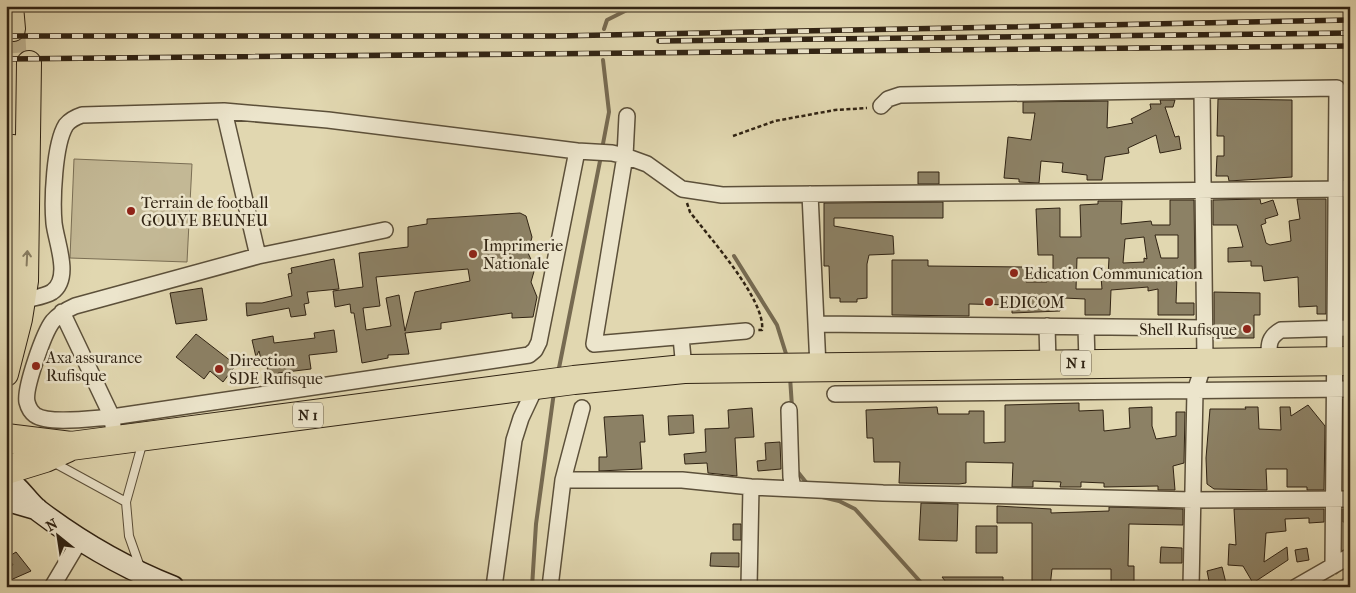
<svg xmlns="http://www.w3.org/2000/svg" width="1356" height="593" viewBox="0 0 1356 593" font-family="'IM FELL French Canon',serif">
<rect width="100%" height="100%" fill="#e1d7b0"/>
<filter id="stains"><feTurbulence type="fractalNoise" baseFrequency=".004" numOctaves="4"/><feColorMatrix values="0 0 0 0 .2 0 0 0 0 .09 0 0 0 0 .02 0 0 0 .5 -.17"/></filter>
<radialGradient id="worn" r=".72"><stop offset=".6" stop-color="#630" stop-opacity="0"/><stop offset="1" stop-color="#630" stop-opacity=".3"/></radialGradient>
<!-- green -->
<path fill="#c3b895" stroke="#7a6e54" d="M74,159L192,164L187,262L70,258Z"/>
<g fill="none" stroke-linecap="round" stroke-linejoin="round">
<!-- stream -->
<path stroke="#766a51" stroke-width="4" d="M604,29L607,20L635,6
M602,149L609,112L603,60
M734,256L777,325L787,357
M558,373L601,156
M790,377L792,407
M797,471L809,486
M818,496L839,501L855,509L925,587
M532,587L536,524L554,392"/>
<!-- canal -->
<path stroke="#a59a7b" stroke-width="14" d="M1342,587L1350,582"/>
</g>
<!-- building -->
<path fill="#8c8165" stroke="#302313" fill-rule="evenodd" d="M1218,99L1292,100V177L1229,181L1228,176H1216L1217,156H1224V136H1217Z
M1160,100H1175L1173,107H1165L1175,137L1179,136L1181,149L1160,153L1156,135L1128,148L1129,153L1105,157L1102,180H1087V175L1062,172L1063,163L1041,161L1039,183L1019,182V179L1004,178L1008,137L1031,140L1035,113H1023V102L1108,101L1107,128L1133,123L1131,119L1151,109L1150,104H1161Z
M918,172H939V184H918Z
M1260,199L1261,204L1273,200L1278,215L1265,219L1266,223L1261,225L1266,243L1270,245L1291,241L1289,221L1300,219L1297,199H1326V314H1317V306L1299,307L1298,277L1264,281L1262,266H1251V261L1228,262V248L1243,247L1237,225H1213V200Z
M1170,200H1194L1195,276H1177L1176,303H1194V315H1158V289L1148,291V287L1111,290L1110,315H1085V299L1064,298V306H1060V311L1012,313V305L969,304V316L892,315V260H928V266L1026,267V282H1047V277H1053V255H1038L1036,209L1060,208V237H1081L1080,205L1098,204V201H1122L1121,224L1151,221L1152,225H1170ZM1155,235H1178V258H1161ZM1144,237L1147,259L1144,258V262L1123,263L1125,239ZM1077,258H1109L1108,276L1101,277L1102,289H1076Z
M943,202V218H834V226L893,236L894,254L869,255L867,264V298L857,299V302H840V298H830L829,266H824V203Z
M520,213L526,216L532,237L528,253L535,268L531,282L537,297L533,317L512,318V313L441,323V329L405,333L409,354L388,355V358L362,363L354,313H351L350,304L335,307L333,291L363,287L359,253L408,247V227L427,224V219ZM468,269L470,281L415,292L405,331L399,295L386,298L391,326L366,330L363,308L380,306L376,277Z
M334,259L339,289L307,292L309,303L304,304L306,315L291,317L289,308L247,316L246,303H262L292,296L288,274L292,273L291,268Z
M1345,278H1350V299H1345Z
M202,288L207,320L176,324L170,293Z
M1214,292L1260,293V315H1254V338H1214Z
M334,330L337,352L309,355L311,369L278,373L279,378L269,380L267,366L263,367L259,351L256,357L252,340L273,336L274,343L315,338L314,333Z
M196,334L236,365L223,382L210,371L204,379L176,357Z
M1079,403V411L1103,410L1104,431L1130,428L1129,408L1152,407V426L1156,439L1176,436V412H1185L1184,463L1173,466L1175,490H1158V486L1104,487V483L1081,482V487H1060L1061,482L1033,481V487H1012L1013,463L966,462V483L959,484L899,483L900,462H874L873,438H867L866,410L937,407L938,414H969V411H984V443L1005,442V405Z
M1308,405L1325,426L1324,490H1307V487H1287V469H1266L1267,490L1214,489L1207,484L1206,458L1210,409H1246L1245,407H1258L1259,429L1281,430L1280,407H1290L1291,416Z
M752,408L754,437L735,438L737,476L708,473L707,463L685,464L684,454L706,452L705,429L729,428L728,410Z
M643,415L645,442H640L642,469L599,471V457H607L604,417Z
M693,415L694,433L669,435L668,416Z
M780,442L781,469L758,471L757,461L766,460L765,443Z
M921,503L958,504L957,541L919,540Z
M997,506L1051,509V513L1109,511V507L1183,509V525L1129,524L1128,566H1134V587H1111V569H1052L1050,587H1032V523H997Z
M1234,509H1324V522L1309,523V518L1285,519L1286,531L1266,533L1264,562L1287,547L1288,560L1253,583L1243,566L1228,565L1229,544L1236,545Z
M1343,509H1350V522H1343Z
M733,524H741V540H733Z
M976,526H997V553H976Z
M1161,547L1182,548V563H1160Z
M1307,548L1309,560L1297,562L1295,550Z
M16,552L31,571L6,582V569L13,565L8,557Z
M711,553H739V567L710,566Z
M1222,567L1226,583L1210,586L1207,571Z
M942,577H1003V587H950Z"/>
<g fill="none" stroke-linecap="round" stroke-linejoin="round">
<!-- primary-tunnel -->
<path stroke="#beb391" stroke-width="24" stroke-dasharray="24 12" stroke-linecap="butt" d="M13,29L15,65"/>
<!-- lane casing -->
<g stroke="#5c503a" stroke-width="10">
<path id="lane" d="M51,461L126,502
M140,567L129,536L126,502L143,441"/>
</g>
<!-- street casing -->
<g stroke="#5c503a" stroke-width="18">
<path id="street" d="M881,106L888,99L900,95L1337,88L1333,566
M224,111L258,256
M627,116L625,156L594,344L746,331
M577,151L612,153L625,156L647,164L682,189L722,195L1350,189
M810,194L818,367
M22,301C31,298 44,297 52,292C72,278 56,242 54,223C52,201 54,144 66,125C70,120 76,117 82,115L224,111L328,120L577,151L539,342L535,350L529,355L112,417C94,418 49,425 35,415C31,412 28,406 27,402C24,389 44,332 53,321C59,314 66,310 75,306L258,256L385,230
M62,312L112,417L113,426
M816,324L1205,328
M1047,326L1048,363
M1086,327L1087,362
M681,337L684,369
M1269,361C1269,346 1267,338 1281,330L1350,328
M835,394L1350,389
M789,410L791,477L793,488
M563,480H682L751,487L883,493L1193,500L1350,499
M52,587L80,540
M494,587L514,440L521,418L536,386
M550,587L563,480L582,408
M749,587L751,487
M1191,587L1195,391L1205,361L1202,91
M1296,587L1350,556"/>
</g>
<!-- secondary casing -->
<g stroke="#302313" stroke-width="24">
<path id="secondary" d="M6,479C20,487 27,502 39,511C80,542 125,568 173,587
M6,500L37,509"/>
</g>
<!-- primary casing -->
<g stroke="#302313" stroke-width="26">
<path id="primary" d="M11,6L13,29
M10,286L13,147
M6,374L20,319L26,281L29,63"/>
</g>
<!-- highway casing -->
<g stroke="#302313" stroke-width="30">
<path id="highway" d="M6,438L71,446L574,380L684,369L1350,361
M6,470L45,458L67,448"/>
</g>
<!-- path -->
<path stroke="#302313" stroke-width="2.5" stroke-dasharray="4 2.5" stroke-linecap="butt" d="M733,136L775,121L835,110L867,108
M687,203L690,212C709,237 766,300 762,330H757"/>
<!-- lane -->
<use href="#lane" stroke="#ece5cc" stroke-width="8"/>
<!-- street -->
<use href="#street" stroke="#ece5cc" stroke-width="15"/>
<!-- secondary -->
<use href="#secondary" stroke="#ece5cc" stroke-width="21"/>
<!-- primary -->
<use href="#primary" stroke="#e1d7b0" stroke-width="24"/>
<!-- highway -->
<use href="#highway" stroke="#e1d7b0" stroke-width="28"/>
<!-- rail casing -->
<g stroke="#302313" stroke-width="5.5">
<path id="rail" d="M6,36H557L1350,20
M659,41L1350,33
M6,59L1350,46"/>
</g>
<!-- rail -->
<use href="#rail" stroke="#ece5cc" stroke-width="4" stroke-dasharray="11" stroke-linecap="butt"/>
</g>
<!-- one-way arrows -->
<defs><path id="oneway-shaft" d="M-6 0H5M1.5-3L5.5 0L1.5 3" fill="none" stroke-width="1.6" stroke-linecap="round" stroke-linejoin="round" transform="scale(1.25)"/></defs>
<use stroke="#887d62" href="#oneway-shaft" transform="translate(27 258) rotate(-87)"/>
<!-- markers -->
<g fill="#8f2418" stroke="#ece5cc" stroke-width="2">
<circle cx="131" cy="211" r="5"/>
<circle cx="473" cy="254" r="5"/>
<circle cx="1014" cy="273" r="5"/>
<circle cx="989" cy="302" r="5"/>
<circle cx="1247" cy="329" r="5"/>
<circle cx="36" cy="366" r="5"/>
<circle cx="219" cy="369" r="5"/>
</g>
<g text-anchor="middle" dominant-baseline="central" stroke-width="5" stroke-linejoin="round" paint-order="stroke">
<!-- shield labels -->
<g fill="#ece5cc" stroke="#685d4a" stroke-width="1">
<rect x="1061" y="350.5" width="30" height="25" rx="4"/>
<rect x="293" y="402.5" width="30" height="25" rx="4"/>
</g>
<g font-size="15" font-weight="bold" fill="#302313">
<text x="1076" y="363">N 1</text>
<text x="308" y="415">N 1</text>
</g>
<!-- poi labels -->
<g font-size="16" fill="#302313" stroke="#ece5cc" text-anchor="start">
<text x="141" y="202">Terrain de football<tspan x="141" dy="18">GOUYE BEUNEU</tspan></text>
<text x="483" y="245">Imprimerie<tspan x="483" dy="18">Nationale</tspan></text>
<text x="1024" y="273">Edication Communication</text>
<text x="999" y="302">EDICOM</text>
<text x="1237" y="329" text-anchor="end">Shell Rufisque</text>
<text x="46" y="357">Axa assurance<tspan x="46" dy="18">Rufisque</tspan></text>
<text x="229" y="360">Direction<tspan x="229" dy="18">SDE Rufisque</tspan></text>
</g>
</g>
<!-- margin -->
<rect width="1356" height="593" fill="none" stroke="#e1d7b0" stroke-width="25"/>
<rect x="8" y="8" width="1341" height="578" fill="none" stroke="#302313" stroke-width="2.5"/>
<rect x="12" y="12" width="1331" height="568" fill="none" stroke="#302313"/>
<!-- north arrow -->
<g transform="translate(58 536) rotate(330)" stroke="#ece5cc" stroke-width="4" paint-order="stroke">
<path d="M0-4L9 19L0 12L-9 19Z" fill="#302313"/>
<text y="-8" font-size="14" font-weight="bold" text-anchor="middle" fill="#302313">N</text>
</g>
<rect width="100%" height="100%" filter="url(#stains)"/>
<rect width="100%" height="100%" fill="url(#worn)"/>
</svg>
